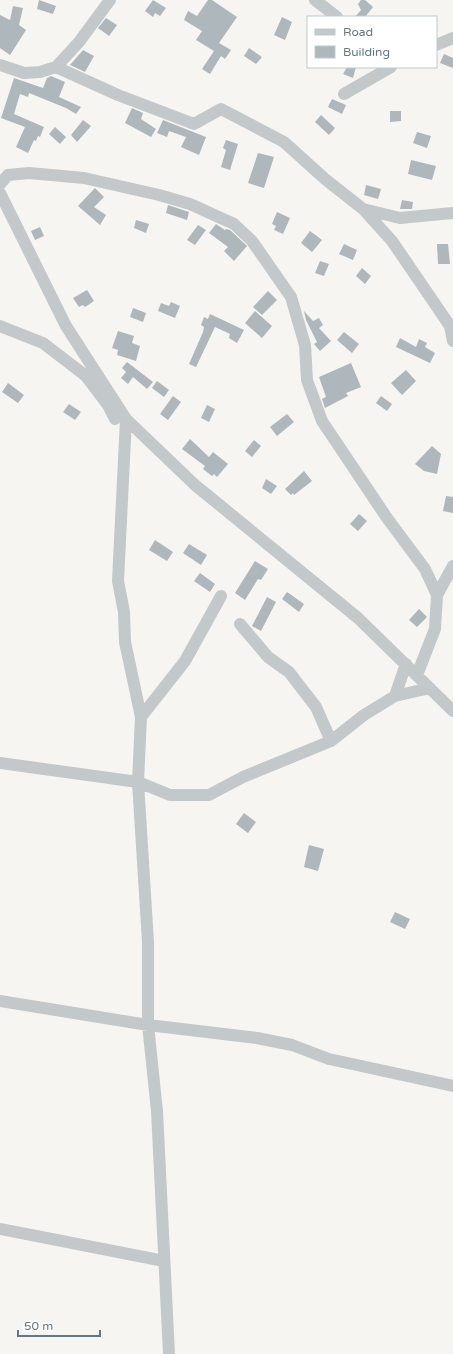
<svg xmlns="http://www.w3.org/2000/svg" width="453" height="1354" viewBox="0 0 453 1354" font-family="'Varela Round',sans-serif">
<rect width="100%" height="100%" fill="#f6f5f1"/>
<!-- building -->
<path fill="#aeb7bc" d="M39,0L56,6L53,14L37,9Z
M153,0L166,8L160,16L155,13L153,17L145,11Z
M208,0H212L237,17L219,43L231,50L225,59L221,56L210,74L202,69L214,51L196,40L202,31L184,20L188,11L197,16Z
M361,0H365L373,7L365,17H355L361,10L358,4Z
M13,6L23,8L19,25L26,30L10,55L0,48V15L10,20Z
M282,17L292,22L285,40L274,35Z
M106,18L117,25L109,36L98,28Z
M249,48L262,57L256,64L244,56Z
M83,50L94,56L85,72L70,65Z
M444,54L453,58V68L440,63Z
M347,67H356L353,78L343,74Z
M51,76L65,82L59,97L81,107L76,114L66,108L29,93L28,97L20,94L14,114L44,127L40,137L38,136L36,141L34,140L28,153L16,147L25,127L1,118L14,78L43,88L47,78Z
M332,99L346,105L342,114L328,107Z
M132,108L143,113L141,119L156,129L151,137L125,123Z
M390,111H401V121L390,122Z
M321,115L335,128L329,135L315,122Z
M83,120L91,126L77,142L71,135Z
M163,120L206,137L199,155L181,147L186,137L169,131L167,137L157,133Z
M55,127L66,137L60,144L49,134Z
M417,132L431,136L427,148L413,143Z
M226,140L238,144L230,170L221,167L226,150L223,148Z
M258,153L274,157L264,188L248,183Z
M411,160L436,166L432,180L408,174Z
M366,185L381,189L378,199L364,195Z
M95,188L104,197L94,207L106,215L100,225L78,206Z
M402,200L413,202L412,209H400Z
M168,205L189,212L187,220L166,213Z
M277,212L290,218L283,234L274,230L276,226L272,224Z
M136,220L149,224L146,233L134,228Z
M216,224L225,230L226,229L230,230L247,246L234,261L224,251L228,247L209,233Z
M198,225L206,230L195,245L187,240Z
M40,227L44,236L35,240L31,231Z
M310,231L322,240L312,252L301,243Z
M344,244L357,250L353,260L339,254Z
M437,244H448L450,264H438Z
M320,261L329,264L324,276L315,273Z
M362,268L371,276L365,284L356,276Z
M87,290L94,301L85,307L83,305L79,307L73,298Z
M268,291L277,300L262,315L253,307Z
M171,302L180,306L175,318L158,311L161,303L169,306Z
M133,308L146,313L143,322L130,317Z
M255,311L272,326L262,338L245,323Z
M304,311L313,321L319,318L323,325L319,328L331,341L320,351L314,344L317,342L306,320Z
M210,314L244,330L237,343L229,338L230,334L215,327L196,367L189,364L203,332L204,327L201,325L204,317L208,319Z
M118,331L134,336L132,343L140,346L136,361L117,355L118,350L112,348Z
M344,332L359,344L352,353L337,340Z
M400,338L416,347L419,339L427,343L425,347L435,353L430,363L396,347Z
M127,362L153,382L147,389L133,377L128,384L121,378L126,372L122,368Z
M351,363L361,387L346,393L348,396L325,408L322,399L326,397L319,377Z
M406,370L416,381L402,395L391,383Z
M157,381L169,390L164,397L152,388Z
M8,383L24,395L18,403L2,392Z
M173,396L181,402L168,420L160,414Z
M381,396L392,404L387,411L376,403Z
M69,404L81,412L75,420L63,412Z
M207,405L215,409L209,422L201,418Z
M287,414L294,422L277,436L270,427Z
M190,439L209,457L213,452L228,464L217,477L214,474L212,476L203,469L205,466L182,449Z
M254,440L261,446L252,457L245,451Z
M432,446L441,454L437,474L424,471L415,464Z
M304,471L312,481L294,495L293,493L291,495L285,489Z
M266,479L277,486L271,494L262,488Z
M446,496L453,497V513L443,511Z
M359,514L367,521L358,531L350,524Z
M155,540L173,552L167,561L149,550Z
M189,544L207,555L201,565L183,553Z
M255,561L268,569L261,580L258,579L245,600L235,593Z
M200,573L215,584L210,592L194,581Z
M287,592L304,604L299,612L282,599Z
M267,597L276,602L261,631L252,626Z
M419,609L427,617L417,627L409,620Z
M244,813L256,822L248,833L236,824Z
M309,845L324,849L318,871L304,867Z
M395,912L410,919L405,929L390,922Z"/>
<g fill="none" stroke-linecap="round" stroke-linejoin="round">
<!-- street -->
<path stroke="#c3c8cb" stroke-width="12" d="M315,0L337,17
M436,45L453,38
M0,65L24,73L40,72L56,67L79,42L110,0
M56,67L118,95L194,124L221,109L284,142L325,179L363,209L392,241L450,326L453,341
M344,94L391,67
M0,184L8,175L29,173L84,178L159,195L190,204L234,224L252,241L291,297L305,345L307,380L322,421L387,518L425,569L437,595L435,629L417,675
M0,193L66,326L126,419L195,485L358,618L453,711
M363,209L400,218L453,213
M0,326L43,343L86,376L108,405L115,419
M126,419L118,581L124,612L125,642L141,717L138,782L148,942V1025L157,1111L169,1354
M437,595L453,566
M240,624L268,657L289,672L316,707L331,741
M395,696L406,664
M141,717L185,661L221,596
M0,763L138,782L170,795H209L243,777L331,741L364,715L395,696L430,688
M0,1001L148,1025L257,1038L292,1045L329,1059L453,1086
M0,1229L164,1261"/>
</g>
<!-- legend -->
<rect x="307" y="16" width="130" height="52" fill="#ffffff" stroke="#c0c9cf"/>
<rect x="315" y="29" width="20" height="6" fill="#c3c8cb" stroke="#c0c9cf"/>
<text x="343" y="36" font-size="12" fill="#627886">Road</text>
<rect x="315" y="46" width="20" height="12" fill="#aeb7bc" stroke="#c0c9cf"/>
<text x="343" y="56" font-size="12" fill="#627886">Building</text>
<!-- scale -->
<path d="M18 1330v6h82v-6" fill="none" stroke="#627886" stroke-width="2"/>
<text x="24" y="1330" font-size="12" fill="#627886" stroke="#ffffff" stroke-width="3" paint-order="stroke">50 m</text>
</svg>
